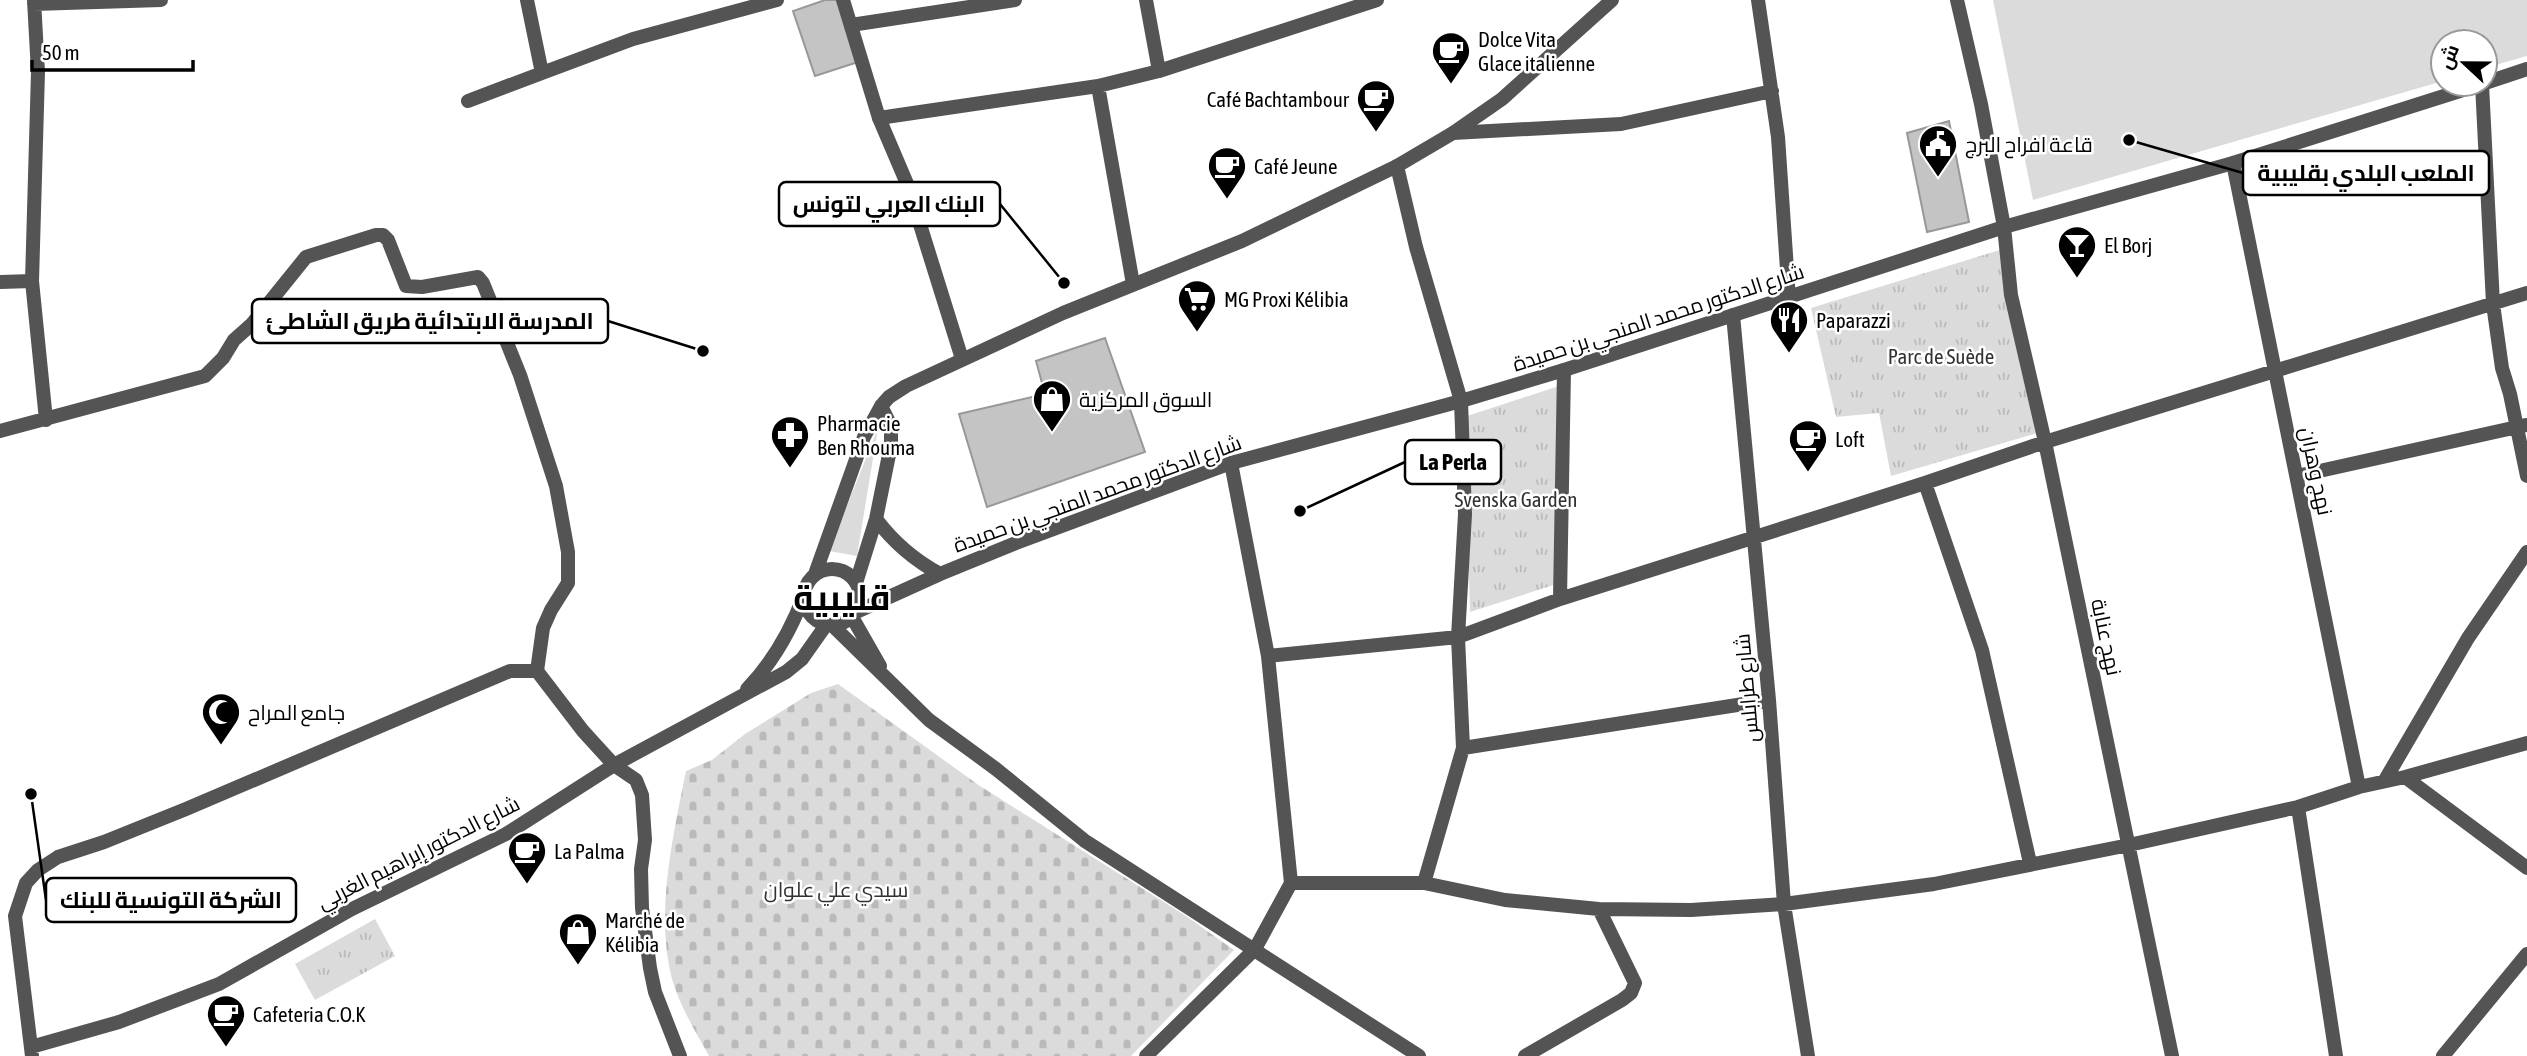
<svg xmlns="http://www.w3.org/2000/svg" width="2527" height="1056" viewBox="0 0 2527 1056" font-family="'Asap Condensed',Cairo,sans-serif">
<defs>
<pattern id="cemetery-stones" width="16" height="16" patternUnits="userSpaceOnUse" patternTransform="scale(1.75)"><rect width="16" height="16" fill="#dbdbdb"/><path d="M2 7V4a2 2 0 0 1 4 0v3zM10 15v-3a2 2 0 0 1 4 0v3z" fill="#bababa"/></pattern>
<pattern id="park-tufts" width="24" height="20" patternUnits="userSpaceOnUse" patternTransform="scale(1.75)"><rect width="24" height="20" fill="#dbdbdb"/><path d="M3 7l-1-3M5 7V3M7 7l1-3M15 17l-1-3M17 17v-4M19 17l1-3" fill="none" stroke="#bababa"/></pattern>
</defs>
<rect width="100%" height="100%" fill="#fff"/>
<!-- grass -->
<path fill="#dbdbdb" d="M1993,0H2527V56L2485,68V42H2443V81L2033,200Z
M878,428L857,556L829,551Z"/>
<!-- cemetery -->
<path fill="url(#cemetery-stones)" d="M838,684L980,786L1186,916L1234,950L1131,1056H709C695,1031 680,1006 672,979C655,914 673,836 686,771L712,760L745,734L811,693Z"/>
<!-- park -->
<path fill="url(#park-tufts)" d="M2003,249L2044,431L1891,476L1879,413L1836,417L1811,308Z
M1562,385L1566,581L1470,612L1464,417Z
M375,919L395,956L315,1000L295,964Z"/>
<!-- building -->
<path fill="#c4c4c4" stroke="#989898" stroke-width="2" d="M825,0H839L861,61L815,76L793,11Z
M1949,121L1969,222L1927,232L1907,133Z
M1105,338L1145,452L987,507L959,414L1045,394L1036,361Z"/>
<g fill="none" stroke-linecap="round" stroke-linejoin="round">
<!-- minor -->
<path stroke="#545454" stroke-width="14" d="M34,0L38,72L32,281L46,420
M527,0L542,73L633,39L777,0
M1146,0L1159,71
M1758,0L1778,137L1789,299
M1957,0L1981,104L2004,227L2011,295L2045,442L2172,1056
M34,4L161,0
M851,25L1015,0
M2482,84L2493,304L2502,368L2510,394L2527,476
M1098,86L1133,284
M468,101L542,73
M879,118L1098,86L1159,71L1377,0
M1453,133L1621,124L1772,91
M2233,163L2359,787
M1397,166L1416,247L1461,401L1465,514L1458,637L1463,748L1424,883
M0,282L32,281
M1733,315L1769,700L1784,904L1808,1056
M0,431L205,376L223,358L234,340L252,324L306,257L376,235H383L388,240L406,286L422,287L478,277L483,283L520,375L556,486L568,552V583L551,610L543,628L537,671
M2297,476L2526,425
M1925,483L1982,650L2030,863
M1560,599L1564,370
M1268,656L1458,637L1560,599L1925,483L2045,442L2527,293
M1463,748L1769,700
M614,765L636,780L642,795L645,840L641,869L642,908L650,968L655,992L680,1056
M2405,777L2527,868
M2385,780L2468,638L2527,552
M2298,807L2336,1056
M1291,883H1424L1505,900L1599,909L1691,910L1784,904L1934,884L2129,845L2298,807L2359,787L2405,777L2527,743
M1146,1056L1255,949L1291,883L1268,656L1231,463
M1525,1056L1622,1000L1631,993L1635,983L1599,909
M2443,1056L2527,954"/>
<!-- tertiary -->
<path stroke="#545454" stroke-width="14" d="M843,0L879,118L908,186L962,359
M2485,83L2527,69
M876,519C894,543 914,560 940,574
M804 597a28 28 0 1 1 56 0a28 28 0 1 1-56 0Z
M815,574L864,437L881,406L889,397L906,386L1063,313L1242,241L1397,166L1453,133L1502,99L1612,0
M856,583L876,519L891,445V426L881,406
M856,612L940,574L1016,543L1231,463L1461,401L1564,370L2004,227L2233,163L2482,84
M852,617L880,666
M832,625L929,720L996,769L1085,841L1419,1056
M747,689C772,663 790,632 803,598
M31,1047L119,1022L219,984L352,909L506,834L614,765L786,672L802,659L826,625
M32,1056L15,916L26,883L38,870L58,857L104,842L186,809L510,671H537L583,731L614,765"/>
</g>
<!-- icons -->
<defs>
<g id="cafe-pin" transform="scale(2.0125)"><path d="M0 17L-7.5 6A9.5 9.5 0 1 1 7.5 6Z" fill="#000" stroke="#fff"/><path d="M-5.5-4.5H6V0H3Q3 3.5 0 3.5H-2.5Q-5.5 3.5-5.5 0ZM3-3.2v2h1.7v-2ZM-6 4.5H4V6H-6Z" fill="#fff"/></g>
<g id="civic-pin" transform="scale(2.0125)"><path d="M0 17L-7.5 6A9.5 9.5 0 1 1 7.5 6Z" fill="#000" stroke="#fff"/><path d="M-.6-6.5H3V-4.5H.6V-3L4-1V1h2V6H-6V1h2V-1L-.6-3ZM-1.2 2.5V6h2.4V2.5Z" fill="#fff"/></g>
<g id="bar-pin" transform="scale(2.0125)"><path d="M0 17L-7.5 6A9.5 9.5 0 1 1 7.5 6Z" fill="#000" stroke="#fff"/><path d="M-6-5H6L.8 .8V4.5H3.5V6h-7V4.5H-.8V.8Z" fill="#fff"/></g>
<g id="supermarket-pin" transform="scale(2.0125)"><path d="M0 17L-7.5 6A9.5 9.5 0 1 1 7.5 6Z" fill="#000" stroke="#fff"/><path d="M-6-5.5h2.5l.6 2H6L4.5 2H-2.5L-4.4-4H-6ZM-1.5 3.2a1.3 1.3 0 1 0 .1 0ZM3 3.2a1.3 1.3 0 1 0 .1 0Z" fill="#fff"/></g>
<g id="restaurant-pin" transform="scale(2.0125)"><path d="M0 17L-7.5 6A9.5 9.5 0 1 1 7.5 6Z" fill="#000" stroke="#fff"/><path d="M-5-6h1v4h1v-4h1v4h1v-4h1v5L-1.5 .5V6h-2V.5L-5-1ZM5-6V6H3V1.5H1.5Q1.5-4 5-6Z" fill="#fff"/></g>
<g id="shop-pin" transform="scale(2.0125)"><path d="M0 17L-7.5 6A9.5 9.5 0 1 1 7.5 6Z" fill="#000" stroke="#fff"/><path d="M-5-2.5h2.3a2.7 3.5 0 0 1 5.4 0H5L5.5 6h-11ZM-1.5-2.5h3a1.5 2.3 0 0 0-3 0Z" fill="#fff"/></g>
<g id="pharmacy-pin" transform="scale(2.0125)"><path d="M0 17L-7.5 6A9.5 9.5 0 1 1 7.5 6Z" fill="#000" stroke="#fff"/><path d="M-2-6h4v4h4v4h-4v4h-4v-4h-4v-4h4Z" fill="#fff"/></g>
<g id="mosque-pin" transform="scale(2.0125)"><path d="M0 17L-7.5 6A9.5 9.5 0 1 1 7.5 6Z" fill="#000" stroke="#fff"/><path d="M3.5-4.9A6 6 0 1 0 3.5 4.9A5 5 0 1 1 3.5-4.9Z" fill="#fff"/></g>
</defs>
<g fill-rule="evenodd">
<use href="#cafe-pin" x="1451" y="51"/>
<use href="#cafe-pin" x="1376" y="99"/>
<use href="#civic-pin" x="1938" y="144"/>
<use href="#cafe-pin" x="1227" y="166"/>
<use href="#bar-pin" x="2077" y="245"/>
<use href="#supermarket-pin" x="1197" y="299"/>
<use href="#restaurant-pin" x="1789" y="320"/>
<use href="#shop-pin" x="1052" y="399"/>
<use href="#pharmacy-pin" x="790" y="435"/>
<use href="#cafe-pin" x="1808" y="439"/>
<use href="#mosque-pin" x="221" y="712"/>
<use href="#cafe-pin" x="527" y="851"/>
<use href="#shop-pin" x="578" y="932"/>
<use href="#cafe-pin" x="226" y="1014"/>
</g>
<g text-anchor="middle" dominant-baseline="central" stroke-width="5" stroke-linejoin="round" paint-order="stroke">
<!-- poi labels -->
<g font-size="21" fill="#000" stroke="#fff" text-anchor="start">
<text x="1478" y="39">Dolce Vita<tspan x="1478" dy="24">Glace italienne</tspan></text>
<text x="1349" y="99" text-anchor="end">Café Bachtambour</text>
<text x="1965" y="144">قاعة افراح البرج</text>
<text x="1254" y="166">Café Jeune</text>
<text x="2104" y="245">El Borj</text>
<text x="1224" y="299">MG Proxi Kélibia</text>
<text x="1816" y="320">Paparazzi</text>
<text x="1079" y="399">السوق المركزية</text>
<text x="817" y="423">Pharmacie<tspan x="817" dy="24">Ben Rhouma</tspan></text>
<text x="1835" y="439">Loft</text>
<text x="248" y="712">جامع المراح</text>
<text x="554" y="851">La Palma</text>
<text x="605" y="920">Marché de<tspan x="605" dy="24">Kélibia</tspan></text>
<text x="253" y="1014">Cafeteria C.O.K</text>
</g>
<!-- street labels -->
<g font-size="21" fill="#000" stroke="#fff">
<text transform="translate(1658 317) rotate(-18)">شارع الدكتور محمد المنجي بن حميدة</text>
<text transform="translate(2317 471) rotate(78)">نهج وهران</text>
<text transform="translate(1097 493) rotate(-20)">شارع الدكتور محمد المنجي بن حميدة</text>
<text transform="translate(2107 637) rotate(78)">نهج عنابة</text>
<text transform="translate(1746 688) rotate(-95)">شارع طرابلس</text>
<text transform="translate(418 852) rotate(-27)">شارع الدكتور إبراهيم الغربي</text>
</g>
<!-- park labels -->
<g font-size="21" fill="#323232" stroke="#fff">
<text x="1941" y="356">Parc de Suède</text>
<text x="1516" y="499">Svenska Garden</text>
<text x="836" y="889">سيدي علي علوان</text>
</g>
<!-- town labels -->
<g font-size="35" font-weight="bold" fill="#000" stroke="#fff">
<text x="842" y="597">قليبية</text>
</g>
</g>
<!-- callouts -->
<path fill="none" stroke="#000" stroke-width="2.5" d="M2129 140L2243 173M1064 283L1000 204M703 351L608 321M1300 511L1405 462M31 794L46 900"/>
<g fill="#000" stroke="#fff" stroke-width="2.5">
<circle cx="2129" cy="140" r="7"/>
<circle cx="1064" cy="283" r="7"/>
<circle cx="703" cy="351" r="7"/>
<circle cx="1300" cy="511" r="7"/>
<circle cx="31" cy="794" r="7"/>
</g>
<g fill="#fff" stroke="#000" stroke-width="2.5">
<rect x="2243" y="151" width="246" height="44" rx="7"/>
<rect x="779" y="182" width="221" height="44" rx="7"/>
<rect x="252" y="299" width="356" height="44" rx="7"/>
<rect x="1405" y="440" width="96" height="44" rx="7"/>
<rect x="46" y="878" width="250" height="44" rx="7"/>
</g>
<g font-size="23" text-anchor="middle" font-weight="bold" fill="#000">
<text x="2366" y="181">الملعب البلدي بقليبية</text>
<text x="889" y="212">البنك العربي لتونس</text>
<text x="430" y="329">المدرسة الابتدائية طريق الشاطئ</text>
<text x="1453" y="470">La Perla</text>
<text x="171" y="908">الشركة التونسية للبنك</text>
</g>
<!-- north arrow -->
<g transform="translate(2464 63) rotate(292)"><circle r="33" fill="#ffffff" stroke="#999999" stroke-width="2"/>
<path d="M0-5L12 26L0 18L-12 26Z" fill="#000000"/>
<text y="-10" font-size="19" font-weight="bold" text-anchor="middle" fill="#000000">ش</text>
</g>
<!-- scale -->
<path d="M32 60v10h161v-10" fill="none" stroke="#000000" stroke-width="3.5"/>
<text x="42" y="60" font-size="21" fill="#000000" stroke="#ffffff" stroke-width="5" paint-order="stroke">50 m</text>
</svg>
